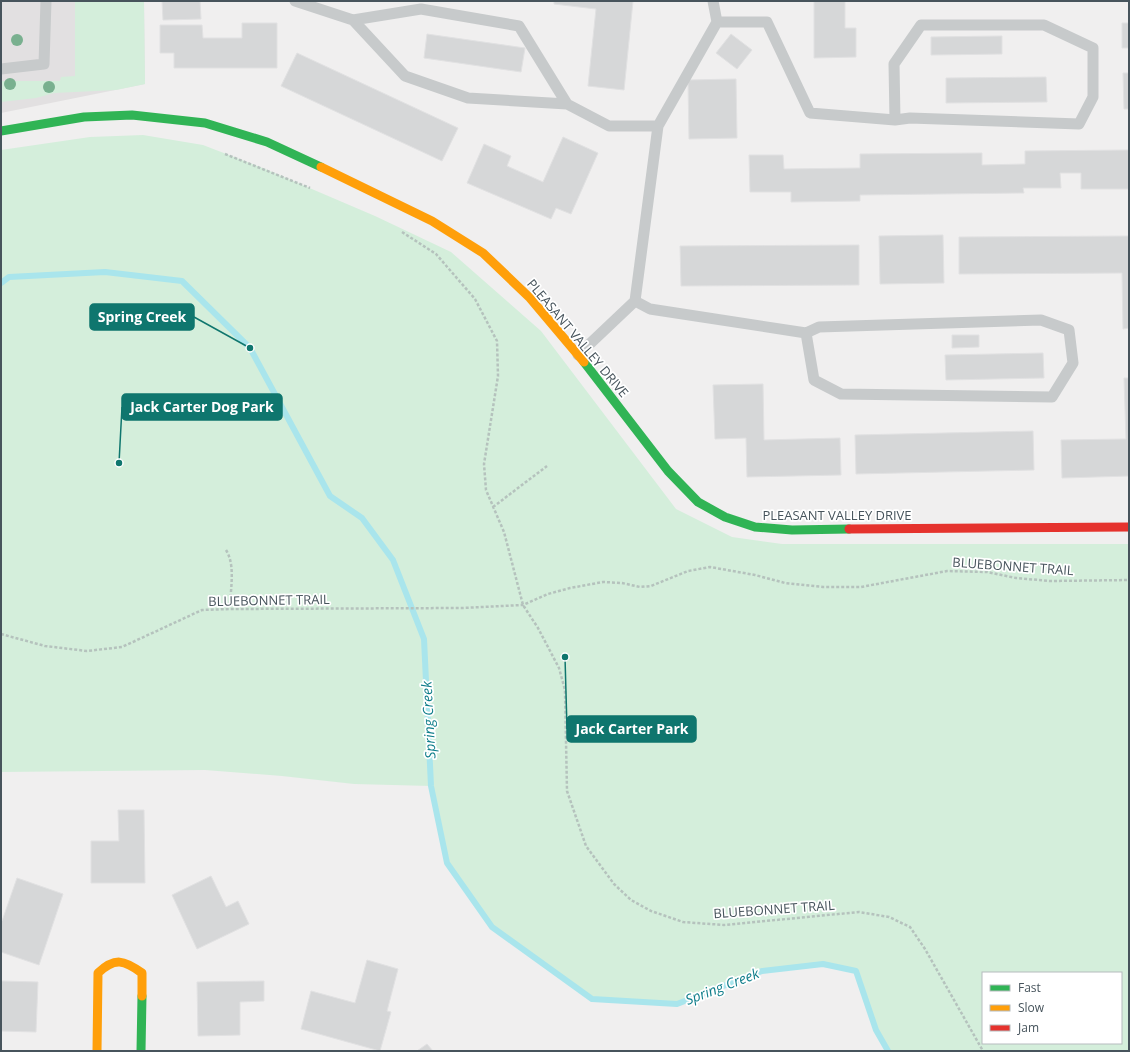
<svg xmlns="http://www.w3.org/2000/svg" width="1130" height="1052" viewBox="0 0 1130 1052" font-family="'Open Sans',sans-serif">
<rect width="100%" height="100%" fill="#f0efef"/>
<!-- education -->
<path fill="#e2e0e1" d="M1,1H144L145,84L1,113Z"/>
<!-- green -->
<path fill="#d4eedb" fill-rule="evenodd" d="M75,1H144L145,84L116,90L54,93L36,98L1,102V81H60L61,77L75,76Z
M143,135L203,145L265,169L375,216L451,252L541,331L676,509L732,537L782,544H1129V1051H888L876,1030L856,971L823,964L762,971L677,1004L592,999L492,927L447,863L431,786L354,784L282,776L205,770L1,772V150L90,137ZM983,973H1121V1043H983Z"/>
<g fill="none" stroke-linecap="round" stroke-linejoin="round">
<!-- stream -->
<path stroke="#a9e5ec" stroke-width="6" d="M1,283L9,277L105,272L182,281L250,348L330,496L362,518L393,560L424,639L431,786L447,863L492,927L592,999L677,1004L762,971L823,964L856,971L876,1030L888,1051"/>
</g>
<!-- building -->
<path fill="#d6d7d8" stroke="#e1e1e2" d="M162,1H200L201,19L163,20Z
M554,1H633L624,90L588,86L596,9L554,4Z
M814,1H845V28H856V57L814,58Z
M242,23H277V68H174V53H160V25H202L203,38H242Z
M1122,23H1129V48H1122Z
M427,34L525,48L521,72L424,58Z
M731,34L752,50L737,69L716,53Z
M1002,36V54L931,55V37Z
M297,53L458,128L442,161L281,86Z
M1123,73H1129V109H1124Z
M1046,77L1047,102L946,103V78Z
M736,79L737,138L689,139L688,80Z
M563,137L598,153L571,214L556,208L551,219L467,183L484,144L511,156L507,166L543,182Z
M1129,150V189H1081V173H1060L1061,188H1023L1024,193L860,195V201L791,202V192H750L749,155H783L784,169L860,168V154L982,153V165L1025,164V151Z
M943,235L944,283L880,284L879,236Z
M1129,236V328L1123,329L1122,273L959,274V237Z
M859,245V285L681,286L680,246Z
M952,335H979V347L952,348Z
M1043,353L1044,378L946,380L945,355Z
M1124,378H1129V476L1062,478L1061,440L1126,439Z
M763,384L764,440L840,438L841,475L747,477L746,438L715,439L713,385Z
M1033,431L1034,470L856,474L855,435Z
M118,810H144L145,883H91V841H119Z
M211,876L226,907L238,901L249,924L197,949L172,895Z
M17,878L63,894L39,965L1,952V920L2,921Z
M367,960L398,969L387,1011L391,1012L380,1051L301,1029L311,991L355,1003Z
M1,981L38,982L36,1032L1,1031Z
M264,981V1001L240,1002V1035L198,1036L197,982Z
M427,1044L433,1051H417Z"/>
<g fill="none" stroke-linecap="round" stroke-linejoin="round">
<!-- path -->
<path stroke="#b5c2bd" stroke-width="2.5" stroke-dasharray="3 2" stroke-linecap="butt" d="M225,154L310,188
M402,232L436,254L475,299L497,341L498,376L484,464L486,490L504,532L523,605L538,628L559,668L565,690L567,791L586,846L614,884L631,900L651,911L683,922L724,925L859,912L889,917L910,927L925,949L983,1051
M493,507L547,466
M226,550C236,566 230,590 230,609
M1,634L45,646L87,651L122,647L202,610L230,609L462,608L523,605L548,594L570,588L603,582L622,583L640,587L651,586L688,571L710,567L755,575L785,583L823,587H861L947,571L987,572L1016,578L1050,581L1129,580"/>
<!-- lane -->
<path stroke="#c7cacb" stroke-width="11" d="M295,1L353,20L421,9L519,26L567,104L609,126H658
M713,1L717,22
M353,20L405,76L468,98L567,104
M921,25H1044L1093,48V97L1079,124L910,118L895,120L894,64Z
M1,69L44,64L46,1
M635,301L650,309L806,333
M1041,320L1069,330L1073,363L1052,397L841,394L814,380L806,333L819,327Z
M578,355L635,301L658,126L717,22H767L810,113L895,120"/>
<!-- fast -->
<path stroke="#30b455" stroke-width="9" d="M1,131L84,117L132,115L205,123L267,142L321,167
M584,362L668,471L698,502L725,517L755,527L792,530L849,529
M141,1051L142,996"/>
<!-- slow -->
<path stroke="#ff9f0a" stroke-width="9" d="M321,167L432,221L483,253L530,298L584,362
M97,1051L98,973C115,957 124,960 142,973V996"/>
<!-- jam -->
<path stroke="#e5322d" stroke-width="9" d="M849,529L1129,527"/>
</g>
<!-- trees -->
<g fill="#79b08f">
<circle cx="17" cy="40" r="6"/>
<circle cx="10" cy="84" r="6"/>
<circle cx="49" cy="87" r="6"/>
</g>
<g text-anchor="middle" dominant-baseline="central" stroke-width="3.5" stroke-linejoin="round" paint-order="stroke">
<!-- street labels -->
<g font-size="13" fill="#47545c" stroke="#fff">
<text transform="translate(578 338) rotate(50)">PLEASANT VALLEY DRIVE</text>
<text x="837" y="515">PLEASANT VALLEY DRIVE</text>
<text transform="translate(1013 566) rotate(4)">BLUEBONNET TRAIL</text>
<text transform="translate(269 600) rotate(-1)">BLUEBONNET TRAIL</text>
<text transform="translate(774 909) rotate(-4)">BLUEBONNET TRAIL</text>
</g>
<!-- water labels -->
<g font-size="14" font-style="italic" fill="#0e7d8a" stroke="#fff">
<text transform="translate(428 720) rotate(-93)">Spring Creek</text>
<text transform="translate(722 986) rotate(-21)">Spring Creek</text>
</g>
</g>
<!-- callouts -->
<path fill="none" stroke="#0f766e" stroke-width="1.5" d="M250 348L194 317M119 463L122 407M565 657L567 729"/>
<g fill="#0f766e" stroke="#fff" stroke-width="1.5">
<circle cx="250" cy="348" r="4"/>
<circle cx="119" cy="463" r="4"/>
<circle cx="565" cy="657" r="4"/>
</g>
<g fill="#0f766e" stroke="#0f766e" stroke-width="1.5">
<rect x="90" y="304" width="104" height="26" rx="4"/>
<rect x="122" y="394" width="160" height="26" rx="4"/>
<rect x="567" y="716" width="129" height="26" rx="4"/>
</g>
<g font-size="14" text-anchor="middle" font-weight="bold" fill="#fff">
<text x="142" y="322">Spring Creek</text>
<text x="202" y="412">Jack Carter Dog Park</text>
<text x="632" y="734">Jack Carter Park</text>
</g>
<!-- border -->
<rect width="1130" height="1052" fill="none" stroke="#47545c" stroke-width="4"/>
<!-- legend -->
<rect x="982" y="972" width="140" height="72" fill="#ffffff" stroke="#b5bbbe"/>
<rect x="990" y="985" width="20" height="6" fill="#30b455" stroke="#b5bbbe"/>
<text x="1018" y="992" font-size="12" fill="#47545c">Fast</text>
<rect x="990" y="1005" width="20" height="6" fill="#ff9f0a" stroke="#b5bbbe"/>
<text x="1018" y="1012" font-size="12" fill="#47545c">Slow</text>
<rect x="990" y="1025" width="20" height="6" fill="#e5322d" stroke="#b5bbbe"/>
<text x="1018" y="1032" font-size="12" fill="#47545c">Jam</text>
</svg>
